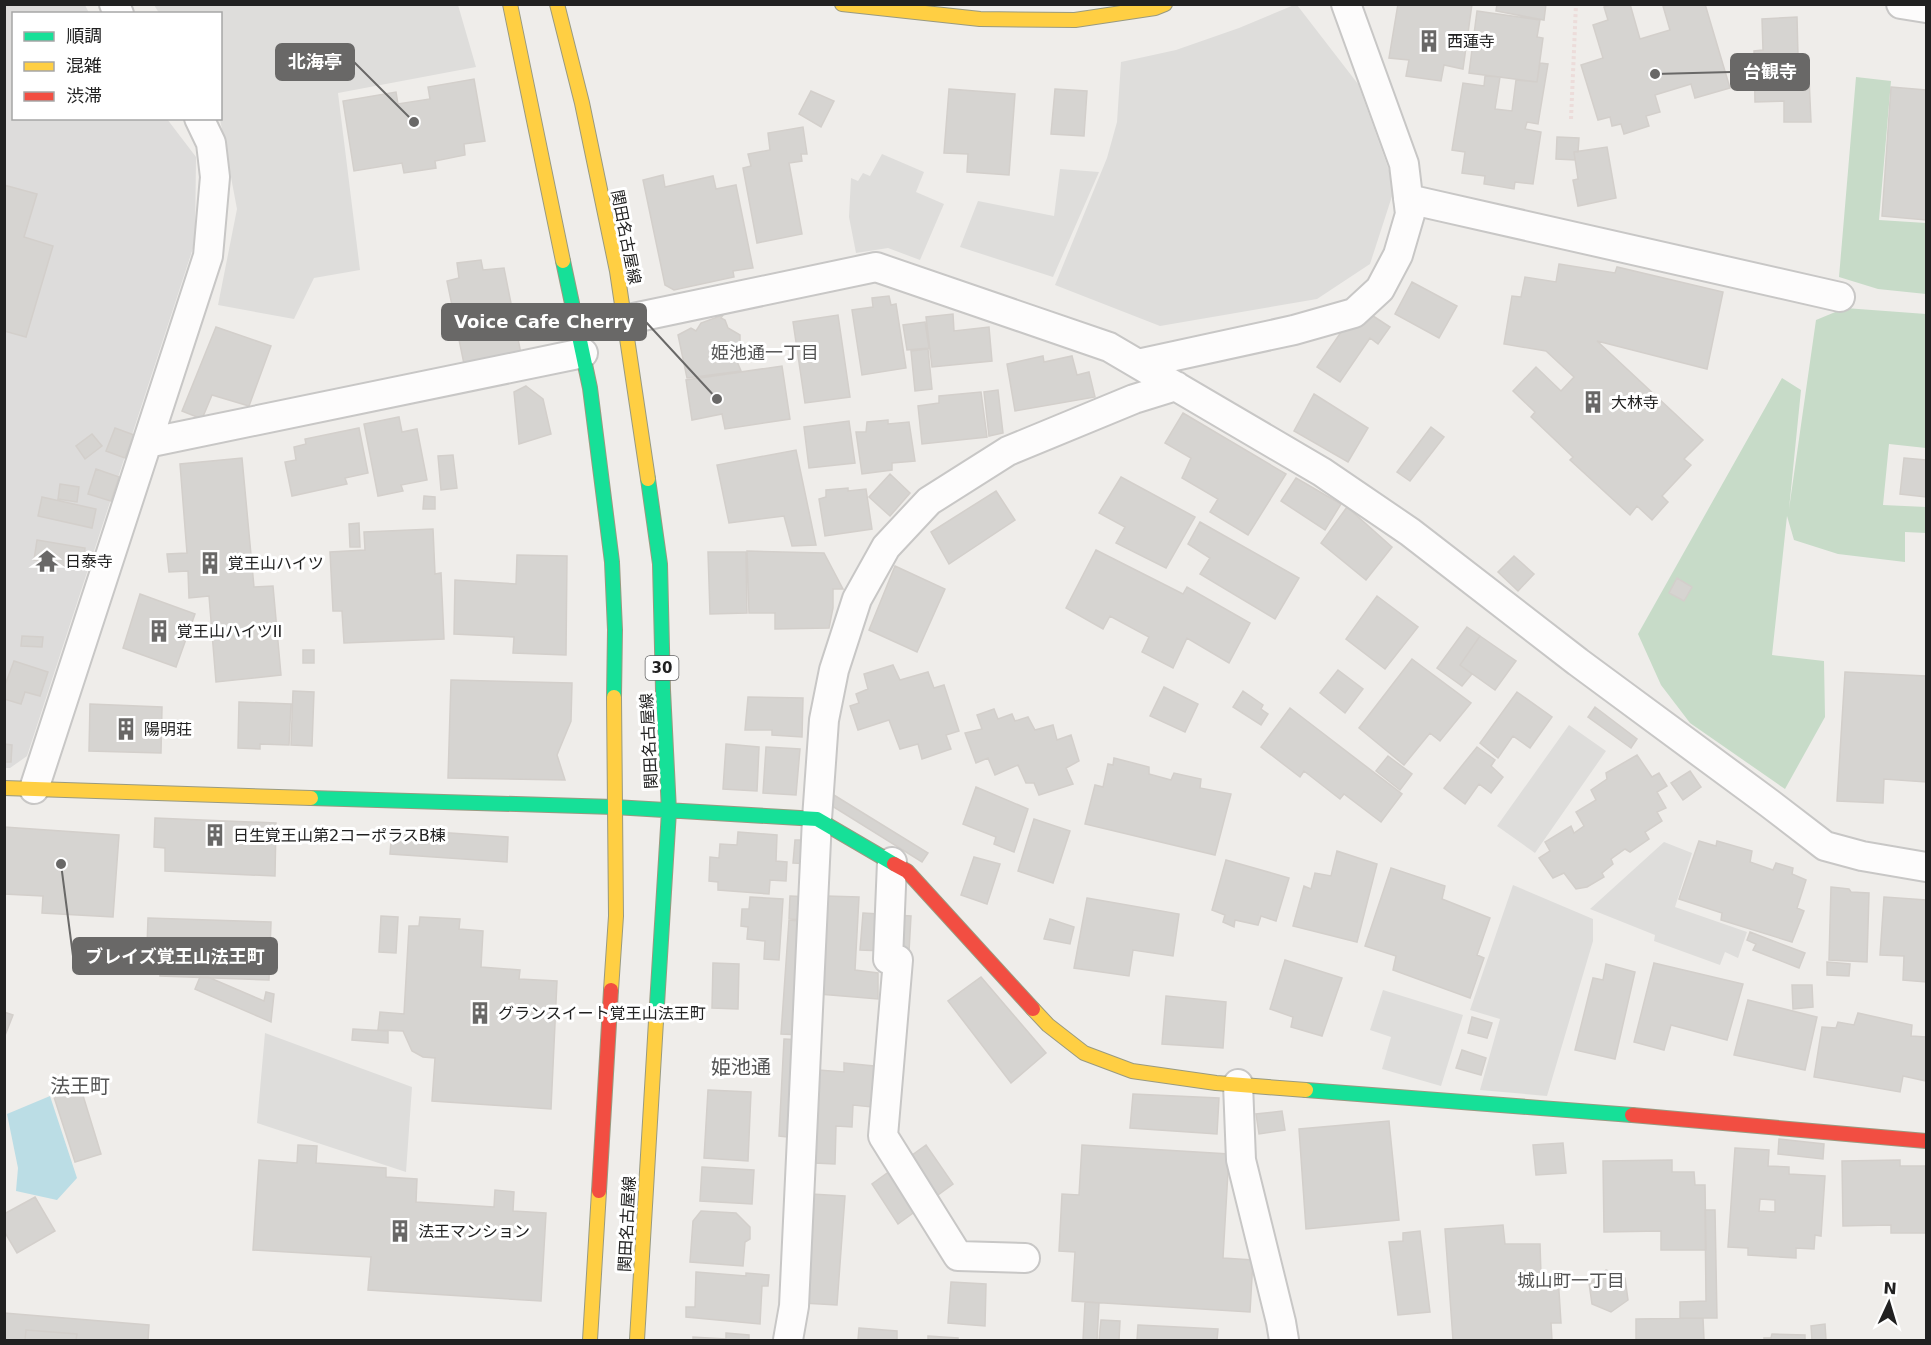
<svg xmlns="http://www.w3.org/2000/svg" width="1931" height="1345" viewBox="0 0 1931 1345" font-family="'DejaVu Sans','Noto Sans JP',sans-serif">
<rect width="100%" height="100%" fill="#efedea"/>
<!-- residential -->
<path fill="#dedddb" d="M154,5H458L476,67L338,93L360,270L314,278L294,319L218,305L237,209L220,119V14L159,13Z
M1294,5H1297L1358,84L1395,187L1370,264L1317,299L1160,326L1055,285L1107,158L1117,122L1121,62L1176,50L1239,28Z
M882,154L924,172L916,192L944,204L920,260L888,248L856,253L849,217L851,178L858,181L863,173L870,176Z
M1060,169L1099,172L1053,277L960,247L978,201L1054,216Z
M1569,725L1606,751L1535,853L1497,826Z
M1664,842L1692,853L1675,907L1747,932L1738,958L1725,952L1720,965L1654,941L1655,935L1590,909Z
M1513,885L1593,919V941L1547,1096L1480,1090L1500,1019L1470,1010Z
M1383,990L1463,1015L1441,1086L1382,1069L1391,1037L1370,1030Z
M265,1033L412,1087L406,1172L257,1123Z"/>
<!-- religious -->
<path fill="#dddcdb" d="M5,5H85L89,13L14,14V118L167,119L196,157L195,242L27,756L10,768H5Z"/>
<!-- cemetery -->
<path fill="#c7dbc8" d="M1856,77L1891,81L1879,220L1926,223V294L1878,289L1839,277Z
M1845,308L1926,314V448L1889,444L1883,505L1926,507V533L1905,532V562L1838,554L1794,540L1787,516L1772,655L1824,661L1825,717L1785,789L1690,723L1661,685L1638,634L1782,378L1801,390L1789,509L1816,320Z"/>
<!-- water -->
<path fill="#bbdde5" d="M50,1096L77,1178L57,1200L16,1191L18,1168L7,1114Z"/>
<!-- building -->
<path fill="#d6d4d1" stroke="#d3cfcb" stroke-width="1.5" fill-rule="evenodd" d="M1398,4H1472L1463,69L1444,65L1441,81L1406,76L1409,60L1389,58Z
M1497,4H1546L1544,20L1496,11Z
M1613,4H1630L1640,39L1670,30L1663,6L1670,4H1705L1730,88L1695,98L1691,84L1655,95L1660,112L1646,116L1649,126L1624,134L1621,124L1612,126L1610,117L1598,120L1581,65L1603,58L1593,25L1608,20L1604,7Z
M1477,11L1540,20L1537,37L1543,38L1537,82L1469,73Z
M1797,17L1798,56H1808L1811,122H1784V101L1755,102L1754,51L1763,50L1762,19Z
M1468,34H1474L1472,50L1466,49Z
M1540,63L1548,64L1538,124L1527,122L1525,129L1541,132L1533,184L1515,182L1514,189L1484,184L1485,176L1462,173L1465,152L1452,150L1463,83L1484,86L1485,76L1500,77L1495,109L1512,111L1516,80L1537,82Z
M474,79L485,141L464,144L465,155L435,161L436,168L404,173L402,163L354,171L343,101L396,92L398,104L430,99L428,87Z
M1891,87L1926,90V220L1882,216Z
M949,89L1015,94L1009,175L967,172L968,154L944,153Z
M1055,89L1087,91L1084,136L1051,134Z
M811,91L834,101L821,127L799,114Z
M803,127L807,154H801L802,161L789,163L802,234L757,243L743,168L751,166L748,154L770,150L768,133Z
M1557,137L1579,138L1578,152H1574L1575,160L1556,159Z
M1607,147L1616,198L1578,206L1573,180L1578,179L1574,152Z
M663,175L665,187L713,176L716,189L736,185L753,268L733,271L734,277L674,290L665,285L643,180Z
M4,185L37,194L24,237L53,246L26,337L4,331Z
M481,260L483,270L504,268L521,354L464,364L447,281L459,278L457,263Z
M1559,264L1615,273L1617,267L1723,292L1707,369L1597,341L1703,440L1684,459L1691,465L1662,496L1668,502L1652,520L1637,506L1630,515L1570,460L1573,457L1531,417L1535,412L1513,391L1536,367L1561,391L1574,377L1546,351L1504,344L1512,296L1521,297L1525,277L1556,282Z
M1412,282L1457,306L1439,338L1395,314Z
M889,296L891,305L896,304L906,368L862,375L852,310L873,307L872,298Z
M1367,312L1390,327L1378,344L1370,338L1340,382L1317,367L1348,322L1357,327Z
M953,314L954,331L989,327L992,361L932,367L926,317Z
M723,315L721,318L725,320L728,328L740,335V352L736,359L741,371L687,378L678,335L691,328L696,331L701,323Z
M838,315L850,397L805,403L793,322Z
M925,322L929,348L907,350L903,325Z
M216,327L271,346L249,406L212,395L202,419L182,411Z
M928,349L932,389L915,391L911,351Z
M1043,356L1044,362L1072,356L1077,375L1089,372L1095,397L1015,411L1007,364Z
M782,366L790,419L725,429L722,414L692,420L686,380Z
M526,386L543,399L551,434L519,444L514,392Z
M998,390L1003,433L989,436L984,392Z
M981,392L987,437L922,444L918,406L939,403V396Z
M1314,394L1368,428L1348,462L1294,431Z
M1183,413L1286,474L1248,535L1210,512L1218,499L1182,478L1191,458L1165,443Z
M399,417L402,432L417,429L427,480L401,485L403,491L378,496L364,424Z
M888,420V424L909,422L915,461L892,463V470L862,474L856,432H866L867,422Z
M849,421L855,463L809,468L804,427Z
M1431,427L1444,437L1410,481L1397,472Z
M115,428L134,435L125,458L106,451Z
M359,428L368,473L345,478L347,484L292,496L285,462L296,460L294,447L306,444L305,439Z
M92,434L102,446L85,459L76,446Z
M796,450L816,545L792,546L784,516L729,523L717,465Z
M453,455L457,488L441,490L438,456Z
M242,458L254,587L273,586L281,675L216,682L209,596L189,598L188,571L169,572L167,554L187,553L180,464Z
M1904,458L1926,460V497L1900,494Z
M96,469L119,477L111,501L88,494Z
M890,474L910,493L890,516L869,497Z
M1121,477L1195,517L1166,568L1116,543L1125,527L1099,513Z
M1296,478L1341,504L1325,530L1281,501Z
M60,484L79,487L77,502L58,499Z
M848,488V491L866,489L872,529L825,536L819,499L826,497V490Z
M996,491L1015,520L949,564L931,532Z
M424,496L435,497V509H423Z
M42,497L96,509L92,528L38,516Z
M1347,507L1392,547L1366,580L1321,543Z
M1200,522L1299,578L1275,619L1200,574L1210,558L1188,544Z
M359,523L360,547H350L349,524Z
M433,529L435,574L441,573L444,639L344,643L342,611H333L330,552L365,550L364,532Z
M37,540L85,548L82,569L34,560Z
M1096,550L1183,594L1187,587L1250,623L1229,663L1187,638L1173,668L1142,652L1149,637L1110,616L1103,629L1066,608Z
M747,551L824,553L843,589H833V608L829,628L775,629V613H749Z
M708,552H746L747,613L710,614Z
M517,555L567,556L566,655L513,653L514,637L454,634L455,580L516,584Z
M1514,556L1534,574L1518,591L1498,572Z
M895,566L945,589L917,652L869,630Z
M1677,578L1692,587L1684,601L1669,593Z
M140,594L195,614L176,667L123,648Z
M1377,596L1418,627L1385,669L1346,639Z
M1467,627L1480,636L1460,665L1472,674L1462,686L1437,668Z
M22,636L43,637L42,647L21,646Z
M1480,636L1516,661L1495,690L1460,665Z
M303,650H314V663H303Z
M1412,659L1471,703L1440,741L1430,733L1404,765L1359,728Z
M14,661L48,672L40,696L25,692L21,704L4,699V688Z
M893,665L900,680L928,672L934,688L944,685L959,731L946,735L951,749L922,759L918,744L900,749L889,720L858,730L850,706L859,703L856,694L868,689L864,674Z
M1338,670L1363,689L1345,713L1320,693Z
M1845,672L1926,676V782L1884,779L1883,803L1837,801Z
M451,680L572,683L571,721L557,755L565,780L448,778Z
M1164,687L1198,704L1185,732L1150,716Z
M293,691L314,692L312,746L291,745Z
M1243,691L1263,705L1261,709L1268,714L1261,725L1233,707Z
M1517,692L1552,717L1530,748L1513,736L1498,758L1480,743Z
M748,697L803,698L802,737L772,735V730H745Z
M239,702L291,704L289,745L260,744V749L238,748Z
M90,704L162,707L161,753L89,751Z
M1595,707L1637,739L1631,748L1588,717Z
M1290,708L1402,794L1381,822L1344,794L1340,799L1304,771L1300,777L1261,747Z
M994,709L998,719L1012,714L1015,721L1028,717L1035,730L1053,725L1057,740L1071,735L1079,761L1066,768L1073,784L1039,795L1034,783H1026L1018,765L995,775L988,758L976,763L965,733L982,729L977,715Z
M4,744L12,745L11,762H4Z
M726,744L759,747L757,791L723,789Z
M766,747L800,749L796,795L763,793Z
M1477,747L1495,760L1491,766L1503,777L1491,793L1479,784L1465,804L1444,788Z
M1637,755L1652,777L1659,773L1667,786L1657,792L1666,808L1657,812L1662,821L1645,832L1649,839L1630,852L1625,849L1611,859L1613,864L1602,873L1604,877L1587,887L1576,889L1564,873L1553,878L1539,858L1550,851L1545,842L1571,826L1574,833L1584,826L1576,812L1596,800L1591,790L1607,779L1606,773Z
M1388,756L1412,774L1400,790L1376,771Z
M1114,758L1149,767V774L1171,780L1174,773L1201,779L1200,788L1231,794L1215,855L1085,824L1095,785L1103,787L1108,764L1113,765Z
M1690,771L1701,787L1683,800L1671,783Z
M976,787L1028,809L1014,852L994,844L996,837L963,824Z
M829,792L928,853L922,862L824,801Z
M155,818L276,823L275,876L165,871V848L154,847Z
M1034,819L1070,831L1053,883L1018,871Z
M4,827L119,835L113,917L42,913L43,896L4,894Z
M392,829L508,837L507,862L390,854Z
M738,832L777,835L776,861L787,862L786,881L770,880L769,894L718,890V882L709,881L710,857L719,858L720,844L737,845Z
M795,840H814L812,864L793,863Z
M1699,841L1716,846L1717,841L1752,851L1750,862L1773,870L1776,863L1793,868L1792,874L1806,880L1797,908L1804,911L1792,942L1721,920L1722,913L1679,899Z
M1337,851L1377,864L1357,942L1293,926L1304,886L1311,889L1315,873L1331,876Z
M974,857L1000,864L987,904L961,895Z
M1226,860L1289,878L1276,921L1261,916L1258,925L1235,920L1234,927L1223,922L1225,915L1212,910Z
M1391,868L1445,886L1442,899L1490,918L1477,955L1484,958L1470,998L1393,970L1396,956L1365,946Z
M1831,887L1849,889L1851,892L1869,893L1867,962L1829,960Z
M790,896L810,897L809,920L789,919Z
M826,896L859,897L855,970L878,973V999L819,994Z
M750,897L783,899L779,960L764,959L765,941L747,939L748,927L741,926L742,909H749Z
M1884,897L1926,900V982L1903,980L1904,956L1880,955Z
M1087,898L1179,914L1173,956L1133,950L1129,976L1074,968Z
M863,913L911,916L909,952L860,950Z
M381,916L398,917L396,953L379,952Z
M420,917L460,919L459,929L483,931L481,967L520,970L519,979L557,981L551,1109L432,1101L435,1058L423,1057L412,1051L403,1031L378,1030L380,1012L404,1014L409,926H419Z
M148,918L271,922L269,980L160,976L161,947H147Z
M1050,919L1074,927L1070,944L1044,939Z
M789,920L809,922L802,1035L781,1034Z
M1750,932L1805,953L1799,968L1753,950L1756,944L1747,940Z
M1285,960L1342,978L1322,1036L1291,1027L1293,1017L1270,1009Z
M1827,962L1850,964L1849,976L1827,975Z
M713,963L739,964L738,1009L712,1008Z
M1654,963L1743,984L1727,1040L1671,1025L1664,1050L1634,1042Z
M1606,964L1635,972L1615,1059L1575,1050L1593,978L1603,980Z
M200,977H208L264,1001L266,992L274,994L271,1022L195,989Z
M981,977L1046,1053L1011,1083L948,1001Z
M1792,985H1812L1813,1007L1793,1009Z
M1166,996L1226,1002L1223,1048L1162,1044Z
M1748,1000L1817,1017L1805,1070L1734,1055Z
M4,1012L13,1015L4,1038Z
M1858,1013L1912,1025L1911,1036L1926,1037V1081L1903,1076L1900,1092L1814,1077L1822,1027L1836,1028L1838,1022L1854,1025Z
M1472,1017L1492,1023L1487,1038L1468,1033Z
M353,1029L388,1031V1043L352,1040Z
M784,1039L802,1040L797,1138L779,1136Z
M1462,1050L1486,1058L1481,1075L1456,1068Z
M844,1063L874,1066L872,1107L853,1105L852,1127L836,1126L835,1164L814,1163L819,1070L844,1072Z
M81,1089L101,1154L75,1162L54,1097Z
M708,1090L751,1092L748,1161L704,1158Z
M1133,1094L1219,1098L1217,1134L1130,1128Z
M1282,1111L1285,1130L1259,1134L1256,1114Z
M1389,1121L1399,1220L1306,1229L1299,1129Z
M1779,1139L1824,1144L1823,1159L1778,1154Z
M1563,1143L1566,1173L1536,1175L1533,1145Z
M298,1145L317,1146L316,1163L386,1168V1177L417,1179L416,1202L494,1207L495,1190L514,1192L513,1211L546,1213L541,1301L368,1290L371,1257L253,1250L259,1160L297,1163Z
M926,1145L953,1184L898,1224L872,1184Z
M1082,1145L1229,1154L1223,1258L1253,1260L1250,1312L1072,1301L1075,1252L1059,1251L1062,1194L1079,1195Z
M1735,1148L1769,1150L1768,1166L1789,1167V1174L1825,1176L1821,1236L1815,1235L1814,1249L1796,1248V1258L1748,1255V1248L1728,1247ZM1760,1199L1775,1200V1212L1759,1211Z
M1672,1160V1172H1694L1695,1185H1705L1706,1250H1661V1231L1604,1232L1603,1161Z
M1900,1160V1166H1926V1233H1891V1225L1843,1226L1842,1161Z
M702,1167L754,1170L752,1204L700,1201Z
M811,1194L845,1196L837,1305L803,1303Z
M35,1197L55,1231L17,1253L4,1231V1214Z
M1705,1210H1715L1717,1318H1680V1302L1706,1301Z
M701,1211L736,1213L750,1227V1239L745,1242L743,1266L690,1262L693,1221Z
M1503,1225L1505,1244H1540L1541,1275L1558,1276L1561,1323H1551L1552,1340H1453L1445,1229Z
M1420,1231L1430,1312L1398,1315L1389,1242L1403,1241V1233Z
M1606,1270L1625,1278L1628,1300L1611,1312L1592,1304L1589,1283Z
M696,1272L746,1276V1273L769,1275L768,1286H762L760,1324L686,1317V1307H695Z
M951,1282L986,1284L985,1326L948,1323Z
M1085,1302L1099,1303L1097,1340H1083Z
M4,1313L149,1325L148,1340H76L77,1334L26,1330L25,1340H4Z
M1703,1318L1704,1340H1636V1319Z
M1101,1320L1120,1321L1119,1340H1099Z
M1825,1324L1826,1340H1812L1811,1326Z
M1138,1325L1218,1329L1217,1340H1137Z
M859,1328L897,1331V1340H858Z
M26,1330L77,1334L76,1340H25Z
M726,1333L749,1335V1340H693V1337L726,1339Z
M1772,1334L1805,1335V1340H1764V1338H1771Z
M928,1336L958,1338V1340H928Z"/>
<g fill="none" stroke-linecap="round" stroke-linejoin="round">
<!-- street casing -->
<g stroke="#c8c7c6" stroke-width="32">
<path id="street" d="M114,4L119,14
M1901,4L1926,8
M1408,199L1840,297
M624,320L876,267L1109,347L1322,472L1410,532L1578,662L1769,803L1825,846L1862,856L1926,867
M1138,364L1294,330L1354,313L1380,289L1398,255L1410,214L1404,164L1346,4
M147,443L583,353
M34,789L208,256L215,177L211,143L199,118
M892,862L888,959L898,960L883,1136L958,1256L1025,1258
M1238,1084L1241,1160L1281,1322L1284,1340
M788,1340L794,1306L817,819L824,720L834,670L857,599L886,547L929,501L1008,451L1134,399L1176,386"/>
</g>
<!-- fast casing -->
<g stroke="#999a80" stroke-width="16">
<path id="fast" d="M563,261L590,388L612,562L615,630L614,697
M648,479L660,564L663,690L669,811L656,1021
M311,798L614,807L817,819L894,864
M1306,1090L1632,1115"/>
</g>
<!-- slow casing -->
<g stroke="#999a80" stroke-width="16">
<path id="slow" d="M510,4L563,261
M557,4L582,103L617,271L648,479
M842,4L980,19L1075,20L1155,8L1165,4
M4,788L311,798
M611,990L616,916L614,697
M1033,1009L1048,1025L1084,1053L1132,1071L1216,1083L1306,1090
M590,1340L599,1191
M637,1340L656,1021"/>
</g>
<!-- jam casing -->
<g stroke="#999a80" stroke-width="16">
<path id="jam" d="M894,864L907,871L1033,1009
M1632,1115L1926,1141
M599,1191L611,990"/>
</g>
<!-- path -->
<path stroke="#ecdcda" stroke-width="4" stroke-dasharray="3 3" stroke-linecap="butt" d="M1571,119L1576,4"/>
<!-- street -->
<use href="#street" stroke="#fdfcfc" stroke-width="28"/>
<!-- fast -->
<use href="#fast" stroke="#16e098" stroke-width="14"/>
<!-- slow -->
<use href="#slow" stroke="#ffcf43" stroke-width="14"/>
<!-- jam -->
<use href="#jam" stroke="#f24e42" stroke-width="14"/>
</g>
<!-- icons -->
<defs>
<g id="building-bare" transform="scale(1.8)"><path d="M-4-6H4V6H1V3H-1V6H-4ZM-2.5-4.3h1.7v1.8h-1.7ZM.8-4.3h1.7v1.8H.8ZM-2.5-1h1.7V.8h-1.7ZM.8-1h1.7V.8H.8Z" fill="#696867" stroke="#fff" stroke-width="2.5" paint-order="stroke"/></g>
<g id="temple-bare" transform="scale(1.8)"><path d="M0-6L5-2H3V0L6.5 2.5H4V6H1.5V3h-3V6H-4V2.5H-6.5L-3 0V-2H-5Z" fill="#696867" stroke="#fff" stroke-width="2.5" paint-order="stroke"/></g>
</defs>
<g fill-rule="evenodd">
<use href="#building-bare" x="1429" y="41"/>
<use href="#building-bare" x="1593" y="402"/>
<use href="#temple-bare" x="47" y="561"/>
<use href="#building-bare" x="210" y="563"/>
<use href="#building-bare" x="159" y="631"/>
<use href="#building-bare" x="126" y="729"/>
<use href="#building-bare" x="215" y="835"/>
<use href="#building-bare" x="480" y="1013"/>
<use href="#building-bare" x="400" y="1231"/>
</g>
<g text-anchor="middle" dominant-baseline="central" stroke-width="6" stroke-linejoin="round" paint-order="stroke">
<!-- shield labels -->
<rect fill="#fff" stroke="#646464" stroke-width="1.5" x="645.5" y="656" width="33" height="24" rx="4.5"/>
<g font-size="15" font-weight="bold" fill="#212121">
<text x="662" y="668">30</text>
</g>
<!-- poi labels -->
<g font-size="16" fill="#212121" stroke="#fff" text-anchor="start">
<text x="1447" y="41">西蓮寺</text>
<text x="1611" y="402">大林寺</text>
<text x="65" y="561">日泰寺</text>
<text x="228" y="563">覚王山ハイツ</text>
<text x="177" y="631">覚王山ハイツII</text>
<text x="144" y="729">陽明荘</text>
<text x="233" y="835">日生覚王山第2コーポラスB棟</text>
<text x="498" y="1013">グランスイート覚王山法王町</text>
<text x="418" y="1231">法王マンション</text>
</g>
<!-- street labels -->
<g font-size="16" fill="#212121" stroke="#fff">
<text transform="translate(626 237) rotate(79)">関田名古屋線</text>
<text transform="translate(649 741) rotate(-93)">関田名古屋線</text>
<text transform="translate(627 1224) rotate(-87)">関田名古屋線</text>
</g>
<!-- neighbourhood labels -->
<g font-size="18" fill="#545454" stroke="#fff">
<text x="765" y="352">姫池通一丁目</text>
<text x="1571" y="1280">城山町一丁目</text>
</g>
<!-- quarter labels -->
<g font-size="20" fill="#545454" stroke="#fff">
<text x="741" y="1067">姫池通</text>
<text x="80" y="1086">法王町</text>
</g>
</g>
<!-- callouts -->
<path fill="none" stroke="#696867" stroke-width="2" d="M414 122L354 62M1655 74L1731 72M717 399L646 322M61 864L73 956"/>
<g fill="#696867" stroke="#fff" stroke-width="2">
<circle cx="414" cy="122" r="6"/>
<circle cx="1655" cy="74" r="6"/>
<circle cx="717" cy="399" r="6"/>
<circle cx="61" cy="864" r="6"/>
</g>
<g fill="#696867" stroke="#696867" stroke-width="2">
<rect x="276" y="44" width="78" height="36" rx="6"/>
<rect x="1731" y="54" width="78" height="36" rx="6"/>
<rect x="442" y="304" width="204" height="36" rx="6"/>
<rect x="73" y="938" width="204" height="36" rx="6"/>
</g>
<g font-size="18" text-anchor="middle" font-weight="bold" fill="#fff">
<text x="315" y="68">北海亭</text>
<text x="1770" y="78">台観寺</text>
<text x="544" y="328">Voice Cafe Cherry</text>
<text x="175" y="963">ブレイズ覚王山法王町</text>
</g>
<!-- border -->
<rect width="1931" height="1345" fill="none" stroke="#212121" stroke-width="12"/>
<!-- legend -->
<rect x="12" y="12" width="210" height="108" fill="#ffffff" stroke="#a6a6a6" stroke-width="1.5"/>
<rect x="24" y="32" width="30" height="9" fill="#16e098" stroke="#a6a6a6" stroke-width="1.5"/>
<text x="66" y="42" font-size="18" fill="#212121">順調</text>
<rect x="24" y="62" width="30" height="9" fill="#ffcf43" stroke="#a6a6a6" stroke-width="1.5"/>
<text x="66" y="72" font-size="18" fill="#212121">混雑</text>
<rect x="24" y="92" width="30" height="9" fill="#f24e42" stroke="#a6a6a6" stroke-width="1.5"/>
<text x="66" y="102" font-size="18" fill="#212121">渋滞</text>
<!-- north arrow -->
<g transform="translate(1889 1303) rotate(4)" stroke="#ffffff" stroke-width="4.5" paint-order="stroke">
<path d="M0-4.5L10 22L0 15L-10 22Z" fill="#212121"/>
<text y="-9" font-size="16" font-weight="bold" text-anchor="middle" fill="#212121">N</text>
</g>
</svg>
